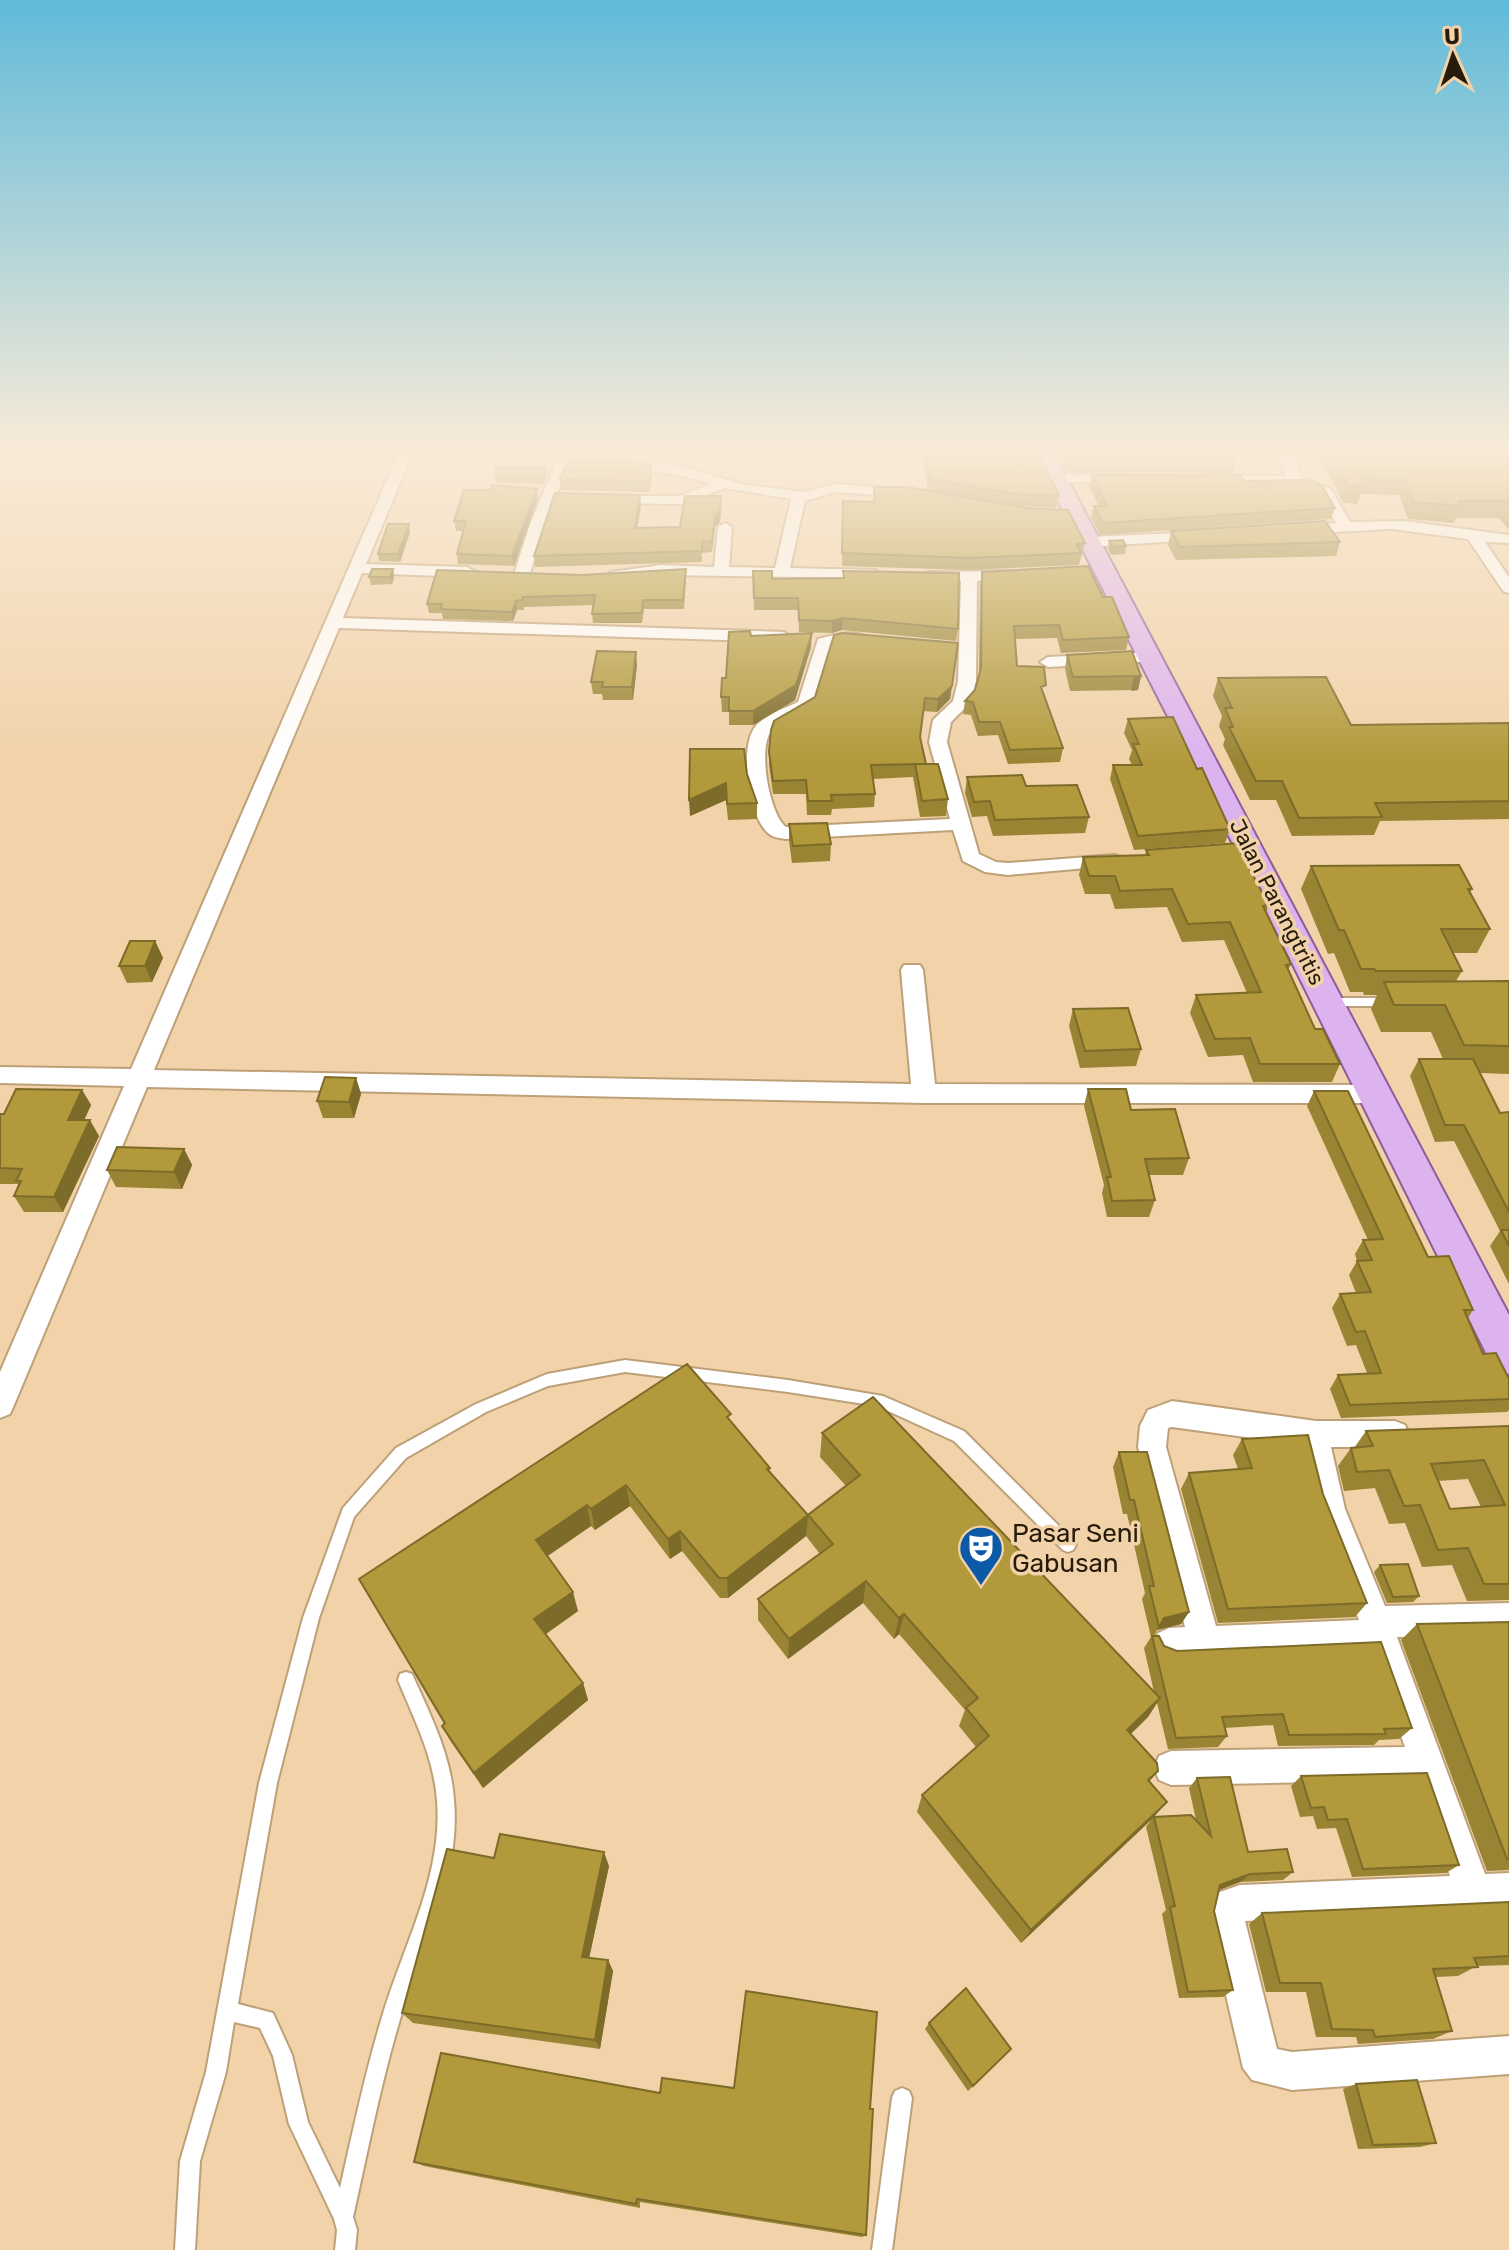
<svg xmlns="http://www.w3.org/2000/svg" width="1509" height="2250" viewBox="0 0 1509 2250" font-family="Rubik,sans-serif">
<rect width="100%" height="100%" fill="#f1d2a9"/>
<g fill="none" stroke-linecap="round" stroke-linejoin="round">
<!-- service casing -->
<g stroke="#bea078" stroke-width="4">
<path id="service" d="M887,450H936L939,452L936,454L885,453L884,452Z
M1043,450L1046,452L1045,453L998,454L995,452L998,450Z
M1329,998H1389L1395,1002L1389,1006H1329L1323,1002Z
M625,1360L788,1380L883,1396L964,1431L1073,1540L1076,1545L1073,1550L1068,1552L1063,1550L954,1441L877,1406L788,1392L625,1372L548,1386L486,1412L406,1458L354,1517L319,1618L277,1783L238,2004L273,2013L292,2055L308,2122L340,2188C353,2130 365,2073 382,2017C403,1946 443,1876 437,1801C434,1757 414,1719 398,1680L400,1674L406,1672L412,1674C430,1714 451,1755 454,1800C461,1876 422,1946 401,2016C381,2082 368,2150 353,2217L357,2230L355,2250H335L337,2230L334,2219L289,2124L273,2056L260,2028L234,2022L226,2072L200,2161L195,2250H175L180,2161L206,2072L259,1783L303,1618L343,1508L396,1448L476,1404L547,1374Z
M902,2088L909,2091L912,2098L892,2250H872L892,2098L895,2091Z"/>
</g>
<!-- minor casing -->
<g stroke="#bea078" stroke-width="4">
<path id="minor" d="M400,450H414L366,564L467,567L475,572L467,577L362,573L343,618L784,632L792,637L784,642L339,628L154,1070L911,1084L901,970L904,965H920L923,970L935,1084L1376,1085L1384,1088L1388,1094L1384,1100L1376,1103H924L147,1087L14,1405L10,1414L0,1418V1372L124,1086L0,1083V1067L131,1069Z
M1278,450H1292L1300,476L1331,489L1350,522L1404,521L1509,535V543L1485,542L1509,577V593L1503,591L1468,539L1391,529L1297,534L1292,533V527L1336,523L1320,495L1295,484L1211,483L1204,479L1211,475L1286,476Z
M563,459L638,460L682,466L740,484L804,492L835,484L903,489L910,493L903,497L835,492L805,501L790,568L875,570L883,575L880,578L661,575L616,580L608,575L611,572L661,565L714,567L718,527L725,523L732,527L729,567L775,568L791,499L725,488L682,504L611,503L604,499L606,496H680L711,484C664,469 618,468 568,467L544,524L530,574L527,577H517L514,574L530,524L556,463Z
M1123,474L1130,478L1128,481L1057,483L1050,479L1057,475Z
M1200,532L1207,536L1205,539L1090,547L1082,542L1090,537Z
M1011,571L1019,576L1016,579L977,581L976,681L970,703L951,722L947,742L979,854L996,862L1008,863L1114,855L1121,857L1124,861L1121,865L1008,875L985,872L963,861L953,830L785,839C779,838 772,837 768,833C748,815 739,748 755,727C765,714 784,709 798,702L818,639C835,635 857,628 871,640C862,649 844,643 831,646L812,709C800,715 782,719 772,730C757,746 769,814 786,827L950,819L929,742L933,720L953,701L958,681L961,581L928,582L920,577L928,572Z
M1151,652L1157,653L1159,657L1157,661L1048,667L1040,662L1048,657Z
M1172,1401L1316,1421H1395L1405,1425L1409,1434L1405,1443L1395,1447H1331L1345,1509L1385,1606L1509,1603V1635L1397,1637L1485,1874L1509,1873V1909L1245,1921L1277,2049L1292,2052L1509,2036V2074L1292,2090L1252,2080L1243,2068L1208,1918L1214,1894L1240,1885L1450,1876L1417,1780L1171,1785L1159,1780L1154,1768L1159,1756L1171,1751L1405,1747L1371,1651L1169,1660L1158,1655L1153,1644L1158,1633L1169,1628L1185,1627L1138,1447L1140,1426L1148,1410ZM1172,1427L1302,1445L1315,1509L1359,1620L1216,1626L1166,1447L1168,1428Z"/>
</g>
<!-- primary casing -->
<g stroke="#8e5d99" stroke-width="4">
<path id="primary" d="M1032,450H1052L1509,1315V1374L1494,1369L1236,850Z"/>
</g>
<!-- service -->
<use href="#service" fill="#fff" fill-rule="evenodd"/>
<!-- minor -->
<use href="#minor" fill="#fff" fill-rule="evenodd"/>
<!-- primary -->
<use href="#primary" fill="#dcb3ef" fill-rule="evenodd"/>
</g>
<!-- wall -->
<path fill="#998433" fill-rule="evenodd" d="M922,450L1014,455L1059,496L1056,508L1021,506L1085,543L1079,565L969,570L842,566L843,501L873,502L874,487L928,491L922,457Z
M1057,450H1234L1237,456L1232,473L1067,472Z
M1317,450H1405L1410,457H1454L1449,450H1509V530L1499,518H1456L1454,523L1408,519L1399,495L1361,494L1357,504L1343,503Z
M651,464L652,475L649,492L561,490L560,479Z
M495,475H547L543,484L496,482Z
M1092,475L1244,481L1335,508L1331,519L1100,535L1091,518L1094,506H1099L1089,486Z
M491,490L538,499L514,566L458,564L457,554L463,531H456L454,521Z
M641,506L637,528L680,527L722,507L720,522L715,527L712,552L702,553V562L535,567L534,556Z
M1171,531L1340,542L1336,556L1176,560L1168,545Z
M410,532L400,562L379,561L378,554Z
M1109,541L1126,546L1125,554L1111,555L1108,549Z
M393,569L394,577L392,584L371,585L369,577Z
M753,571L772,579L843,578V571L958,629L956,641L842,630L832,633L799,632L798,610H754Z
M982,572L1103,597L1129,637L1126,650L1061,653L1057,638L1015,639L1017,666L1044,696L1063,748L1060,762L1008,764L998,735L978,736L971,715L963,714L965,701L975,690L979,674L980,585Z
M686,579L684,609H644L642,623H593L592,614L594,605L524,607V610H517L513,621L443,619L442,613H429L427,604Z
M751,636L811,647L795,700L753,725H729V712H722L721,697L726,678Z
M958,643L950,699L937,712L923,711L920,738L926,764L948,799L946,816L920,817L913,777L873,779L875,794L874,807L832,809L831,815H807L806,794H773L769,765V752Z
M1067,655L1141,676L1138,690L1070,691L1065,669Z
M637,665L633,700H603L602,694H593L591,682Z
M1218,678L1351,725L1509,723V819L1380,821L1374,835L1292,836L1276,800H1250L1223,745L1225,739L1219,726L1222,716L1213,696Z
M1128,719L1197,769L1230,829L1225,843L1134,850L1110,779L1113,765H1132L1129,759L1132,750L1124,733Z
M747,774L757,803V819L728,820L726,800L690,816Z
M967,777L1026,786L1089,817L1085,833L993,836L987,816L972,817L965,793Z
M789,824L831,844L830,861L792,863L789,841Z
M1146,850L1243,851L1242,855L1269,905L1266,912L1291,964L1288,970L1315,1029L1340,1064L1332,1082H1253L1243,1055L1208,1057L1190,1013L1196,995L1247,993L1224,940L1182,942L1167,907L1115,909L1110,894H1085L1079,875L1083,857L1145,855Z
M1311,866L1472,889L1470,893L1490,929L1477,953H1453L1462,971L1456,981H1509V1074L1480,1073L1500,1113L1509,1112V1284L1490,1246L1500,1231L1454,1141L1435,1142L1410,1076L1419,1059H1443L1431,1032H1381L1371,1009L1377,995H1364L1363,992H1350L1334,953L1328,954L1301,889Z
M155,941L163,958L152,982L127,983L119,966Z
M1073,1009L1141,1049L1136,1066L1080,1068L1069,1026Z
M356,1078L361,1094L354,1118H323L317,1101Z
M1088,1089L1131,1110L1189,1158L1183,1175H1149L1155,1200L1149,1217H1107L1102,1193L1104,1185L1084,1106Z
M82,1090L91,1105L84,1120L99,1136L63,1212H24L14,1196L18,1184H0V1114H4Z
M1314,1091L1428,1257L1473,1310L1468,1318L1483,1354L1509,1379V1410L1507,1412L1341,1418L1330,1389L1338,1375L1367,1373L1356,1345L1347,1346L1332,1308L1340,1294L1356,1293L1349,1275L1357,1261L1355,1254L1363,1240H1368L1307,1106Z
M184,1149L192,1165L182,1189L116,1187L107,1170Z
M731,1422L770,1468V1472L808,1515L846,1486L820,1457L822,1433L1154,1692L1144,1648L1151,1637L1142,1599L1145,1593L1127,1514H1123L1113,1467L1119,1452L1189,1612L1181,1624L1157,1630L1154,1636L1164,1646L1177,1651L1412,1728L1399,1739L1379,1740L1374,1745L1278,1746L1273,1725L1224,1728L1227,1736L1218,1747L1168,1749L1157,1703L1148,1717L1131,1734L1158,1771L1150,1781L1154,1817L1196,1820L1189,1788L1197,1778L1248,1852L1293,1872L1283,1880L1240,1882L1219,1890L1214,1911L1233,1990L1223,1997L1179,1998L1162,1914L1166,1910L1146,1827L1152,1819L1021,1943L917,1812L922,1795L976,1747L959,1726L965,1710L899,1634L894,1639L863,1603L788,1659L758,1620V1599L820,1554L806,1536L728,1598H720L682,1551L670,1559L630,1506L595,1530L591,1526L547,1556L578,1611L546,1634L583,1683L588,1700L483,1788L451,1742L442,1726L444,1724L359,1579Z
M1509,1426V1600L1467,1601L1452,1565L1422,1567L1405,1523L1389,1524L1375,1488L1344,1491L1338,1466L1351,1448H1354L1366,1431ZM1468,1479L1481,1507L1450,1509L1438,1481Z
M1242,1439L1323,1494L1367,1603L1355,1617L1218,1623L1181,1489L1189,1473L1238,1469L1233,1455Z
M1380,1565L1419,1596L1413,1602L1387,1603L1374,1572Z
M1509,1622V1870L1487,1871L1401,1640L1417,1624Z
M1301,1776L1459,1865L1446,1873L1352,1877L1336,1828L1317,1829L1313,1816L1300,1817L1291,1786Z
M494,1858L609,1866L589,1958L608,1960L613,1971L600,2049L413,2023L402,2013Z
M1509,1902V1965L1477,1966L1458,1976L1436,1977L1452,2031L1433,2039L1358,2044L1356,2037H1316L1306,1992H1266L1249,1924L1262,1913Z
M929,2023L1011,2049L968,2091L925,2029Z
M1356,2084L1436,2143L1420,2147L1358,2149L1343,2089Z
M660,2093L870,2109L866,2235L862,2237L640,2202V2208L424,2166L414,2162Z"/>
<!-- shaded-wall -->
<path fill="#7d6b29" d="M651,464L652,475L649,492V482Z
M546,467L547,475L543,484L542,476Z
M537,489L538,499L514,566L512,556Z
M640,495L641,506L635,539V528Z
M721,496L720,522L715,527L712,552L715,516Z
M409,524L410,532L400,562L398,554Z
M393,569L394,577L392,584L390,577Z
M516,601L517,610L513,621L512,612Z
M843,618L842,630L832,633V621Z
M812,633L811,647L795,700L753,725V711Z
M636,652L637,665L633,700L632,687Z
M1141,676L1138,690L1131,691L1134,677Z
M952,686L950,699L937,712L938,699Z
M726,783V800L690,816L689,800Z
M155,941L163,958L152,982L145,966Z
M356,1078L361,1094L354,1118L349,1102Z
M82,1090L91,1105L77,1136L68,1120Z
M90,1120L99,1136L63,1212L54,1197Z
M184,1149L192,1165L182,1189L174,1172Z
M626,1485L630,1506L595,1530L591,1509Z
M587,1505L591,1526L542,1560L536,1540Z
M808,1516L806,1536L728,1598L727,1578Z
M680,1531L682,1551L670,1559L668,1539Z
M866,1581L863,1603L788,1659L789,1639Z
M573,1592L578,1611L540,1638L534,1619Z
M1189,1612L1181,1624L1157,1630L1164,1618Z
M904,1614L899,1634L894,1639L899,1618Z
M583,1683L588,1700L483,1788L474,1773Z
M1160,1698L1148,1717L1116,1748L1127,1730Z
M1167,1802L1153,1818L1021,1943L1031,1930Z
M604,1852L609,1866L587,1968L582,1957Z
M1250,1874L1240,1882L1211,1893L1220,1885Z
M608,1960L613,1971L600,2049L595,2040Z"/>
<!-- building -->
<path fill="#b2993b" stroke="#7d6b29" stroke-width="2" fill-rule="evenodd" d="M924,450H1012L1014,455H1039L1059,496L1016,494L930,479Z
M1067,450H1234L1237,456L1070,455Z
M1330,450H1405L1410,457H1474L1468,450H1507L1509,451V504L1506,501H1459L1461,506L1414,502L1405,479L1361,477L1363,487L1348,486Z
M568,461H622L651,464L649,482L560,479Z
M546,467L542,476L495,475L496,468Z
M1092,475H1241L1244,481L1309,480L1322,486L1335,508L1103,523L1094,506H1107Z
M492,485L537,489L512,556L457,554L466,521H454L464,490H491Z
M874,487H907L1028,508L1068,510L1085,543L1077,544L1081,553L971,558L842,553L843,501L875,502Z
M555,493L640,495L635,528L680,527L685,496H721L720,511L715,516L712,541L702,542V551L534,556Z
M1325,521L1340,542L1180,547L1171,531Z
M388,524H409L398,554H378Z
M1123,540L1126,546L1112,547L1109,541Z
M1088,566L1103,597H1112L1129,637L1063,640L1059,625L1014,626L1017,666L1044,667L1046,685L1041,687L1063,748L1010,750L1000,722H979L973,702L965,701L975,690L981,668L982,572Z
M372,569H393L390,577H369Z
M686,569L683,600H643L642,613L592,614L595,595L523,597L522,600L516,601L512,612L441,609L442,604H427L437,570L582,575Z
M753,571H772V579L844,578L843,571L959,573L958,629L843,618L832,621L799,620L798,598H754Z
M750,631L751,636L812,633L796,685L753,711H729V697H721L722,678H726L729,632Z
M843,633L958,643L952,686L938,699L925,698L920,737L926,764L871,765L875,794L831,795L832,801H808L806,780L773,781L769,752L771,730L774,721L815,697L834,635Z
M597,651L636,652L632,687H602L603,682H591Z
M1132,651L1141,676L1073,677L1067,655Z
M1326,677L1351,725L1509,723V801L1375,803L1382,817L1299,818L1282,781H1256L1229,727H1233L1225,708H1232L1218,678Z
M1173,717L1197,769L1202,768L1230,829L1138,836L1113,765H1142L1133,744H1139L1128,719Z
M690,749H744L747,774L757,803L727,804L726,783L689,800Z
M915,764H938L948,799L922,801Z
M1022,775L1026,786L1077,785L1089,817L995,820L990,801L974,802L967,777Z
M827,823L831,844L793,846L789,824Z
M1239,843L1243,851H1240L1269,905L1263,906L1291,964L1286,965L1315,1029H1323L1340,1064H1260L1250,1038L1215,1039L1196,995L1261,992L1230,922L1188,924L1172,889L1120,891L1115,876H1089L1083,857L1149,855L1146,850Z
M1459,865L1472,889H1468L1490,929H1441L1462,971H1376L1374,969H1361L1344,930H1339L1311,866Z
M130,941H155L145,966H119Z
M1509,981V1046L1464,1045L1445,1005H1394L1384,982Z
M1128,1008L1141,1049L1085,1051L1073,1009Z
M1419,1059H1473L1500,1113L1509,1112V1212L1464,1125H1445Z
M325,1077L356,1078L349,1102L317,1101Z
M16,1089L82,1090L68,1120H90L54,1197L14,1196L21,1181H16L22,1169L0,1168V1114H4Z
M1088,1089H1126L1131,1110L1175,1109L1189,1158L1145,1159L1155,1200L1112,1201L1107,1177H1111Z
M1314,1091H1348L1428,1257L1449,1256L1473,1310H1464L1483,1354L1496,1353L1509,1379V1399L1350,1405L1338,1375L1381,1373L1365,1331L1356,1332L1340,1294L1371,1292L1357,1261L1372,1260L1363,1240L1383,1239Z
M117,1147L184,1149L174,1172L107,1170Z
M1501,1230H1509V1246Z
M687,1364L731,1414L727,1417L770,1468L767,1469L808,1515L727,1578H719L680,1531L668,1539L626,1485L591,1509L587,1505L536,1540L573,1592L534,1619L583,1683L474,1773L442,1726L445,1723L359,1579Z
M873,1397L1160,1698L1127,1730L1157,1763L1158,1771L1148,1780L1167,1802L1031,1930L922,1795L989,1736L966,1708L978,1698L904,1614L899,1618L866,1581L789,1639L758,1599L833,1544L808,1515L860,1475L822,1433Z
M1509,1426V1584H1484L1468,1548L1438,1550L1420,1505L1404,1506L1389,1470L1357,1472L1351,1448L1373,1446L1366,1431ZM1484,1460L1505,1505L1450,1509L1431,1464Z
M1308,1435L1323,1494L1367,1603L1228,1609L1189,1473L1252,1468L1242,1439Z
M1119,1452H1147L1189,1612L1164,1618L1159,1627L1149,1586H1154L1134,1500H1130Z
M1408,1564L1419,1596L1393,1597L1380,1565Z
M1509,1622V1859H1507L1417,1624Z
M1152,1636H1159L1164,1646L1177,1651L1381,1642L1412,1728L1384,1729L1386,1734L1289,1735L1283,1714L1222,1717L1227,1736L1176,1738Z
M1427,1773L1459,1865L1363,1869L1347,1819L1328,1820L1324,1807L1311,1808L1301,1776Z
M1230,1777L1248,1852L1287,1849L1293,1872L1250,1874L1220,1885L1214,1911L1233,1990L1188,1992L1170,1907L1175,1906L1154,1817L1191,1815L1211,1836L1197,1778Z
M500,1834L604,1852L582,1957L608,1960L595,2040L402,2013L447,1849L494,1858Z
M1509,1902V1956L1474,1958L1478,1967L1433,1969L1452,2031L1375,2037L1373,2030L1332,2029L1321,1983H1280L1262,1913Z
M966,1988L1011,2049L973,2086L929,2023Z
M746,1991L877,2012L870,2109H873L866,2235L637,2199L636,2204L414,2162L441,2053L660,2093L662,2078L734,2088Z
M1417,2080L1436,2143L1373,2145L1356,2084Z"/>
<!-- sky -->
<linearGradient id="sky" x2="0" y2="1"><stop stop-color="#60bad9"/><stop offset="0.59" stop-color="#f9ebd8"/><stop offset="1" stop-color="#f9ebd8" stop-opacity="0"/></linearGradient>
<rect width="1509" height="765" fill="url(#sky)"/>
<!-- icons -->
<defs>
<g id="theatre-pin" transform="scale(2.3)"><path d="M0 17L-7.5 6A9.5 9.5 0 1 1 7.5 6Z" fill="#0b59a7" stroke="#f1d2a9"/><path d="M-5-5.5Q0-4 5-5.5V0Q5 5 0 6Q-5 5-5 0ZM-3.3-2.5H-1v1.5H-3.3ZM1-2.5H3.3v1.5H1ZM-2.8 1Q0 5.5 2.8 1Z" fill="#fff"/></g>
</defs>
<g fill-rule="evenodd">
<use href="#theatre-pin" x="981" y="1548"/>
</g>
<g text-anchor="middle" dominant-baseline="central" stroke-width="7" stroke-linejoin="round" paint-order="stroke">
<!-- street labels -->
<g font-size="22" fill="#271c0c" stroke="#f1d2a9">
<text transform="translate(1277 902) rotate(63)">Jalan Parangtritis</text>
</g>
<!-- near-poi labels -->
<g font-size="26" fill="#271c0c" stroke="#f1d2a9" text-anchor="start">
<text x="1012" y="1533">Pasar Seni<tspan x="1012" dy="30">Gabusan</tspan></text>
</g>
</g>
<!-- north arrow -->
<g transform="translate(1453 56) rotate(357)" stroke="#f1d2a9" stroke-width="6" paint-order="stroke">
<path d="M0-6L14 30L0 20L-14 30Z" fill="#271c0c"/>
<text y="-12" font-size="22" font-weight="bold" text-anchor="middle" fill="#271c0c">U</text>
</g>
</svg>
